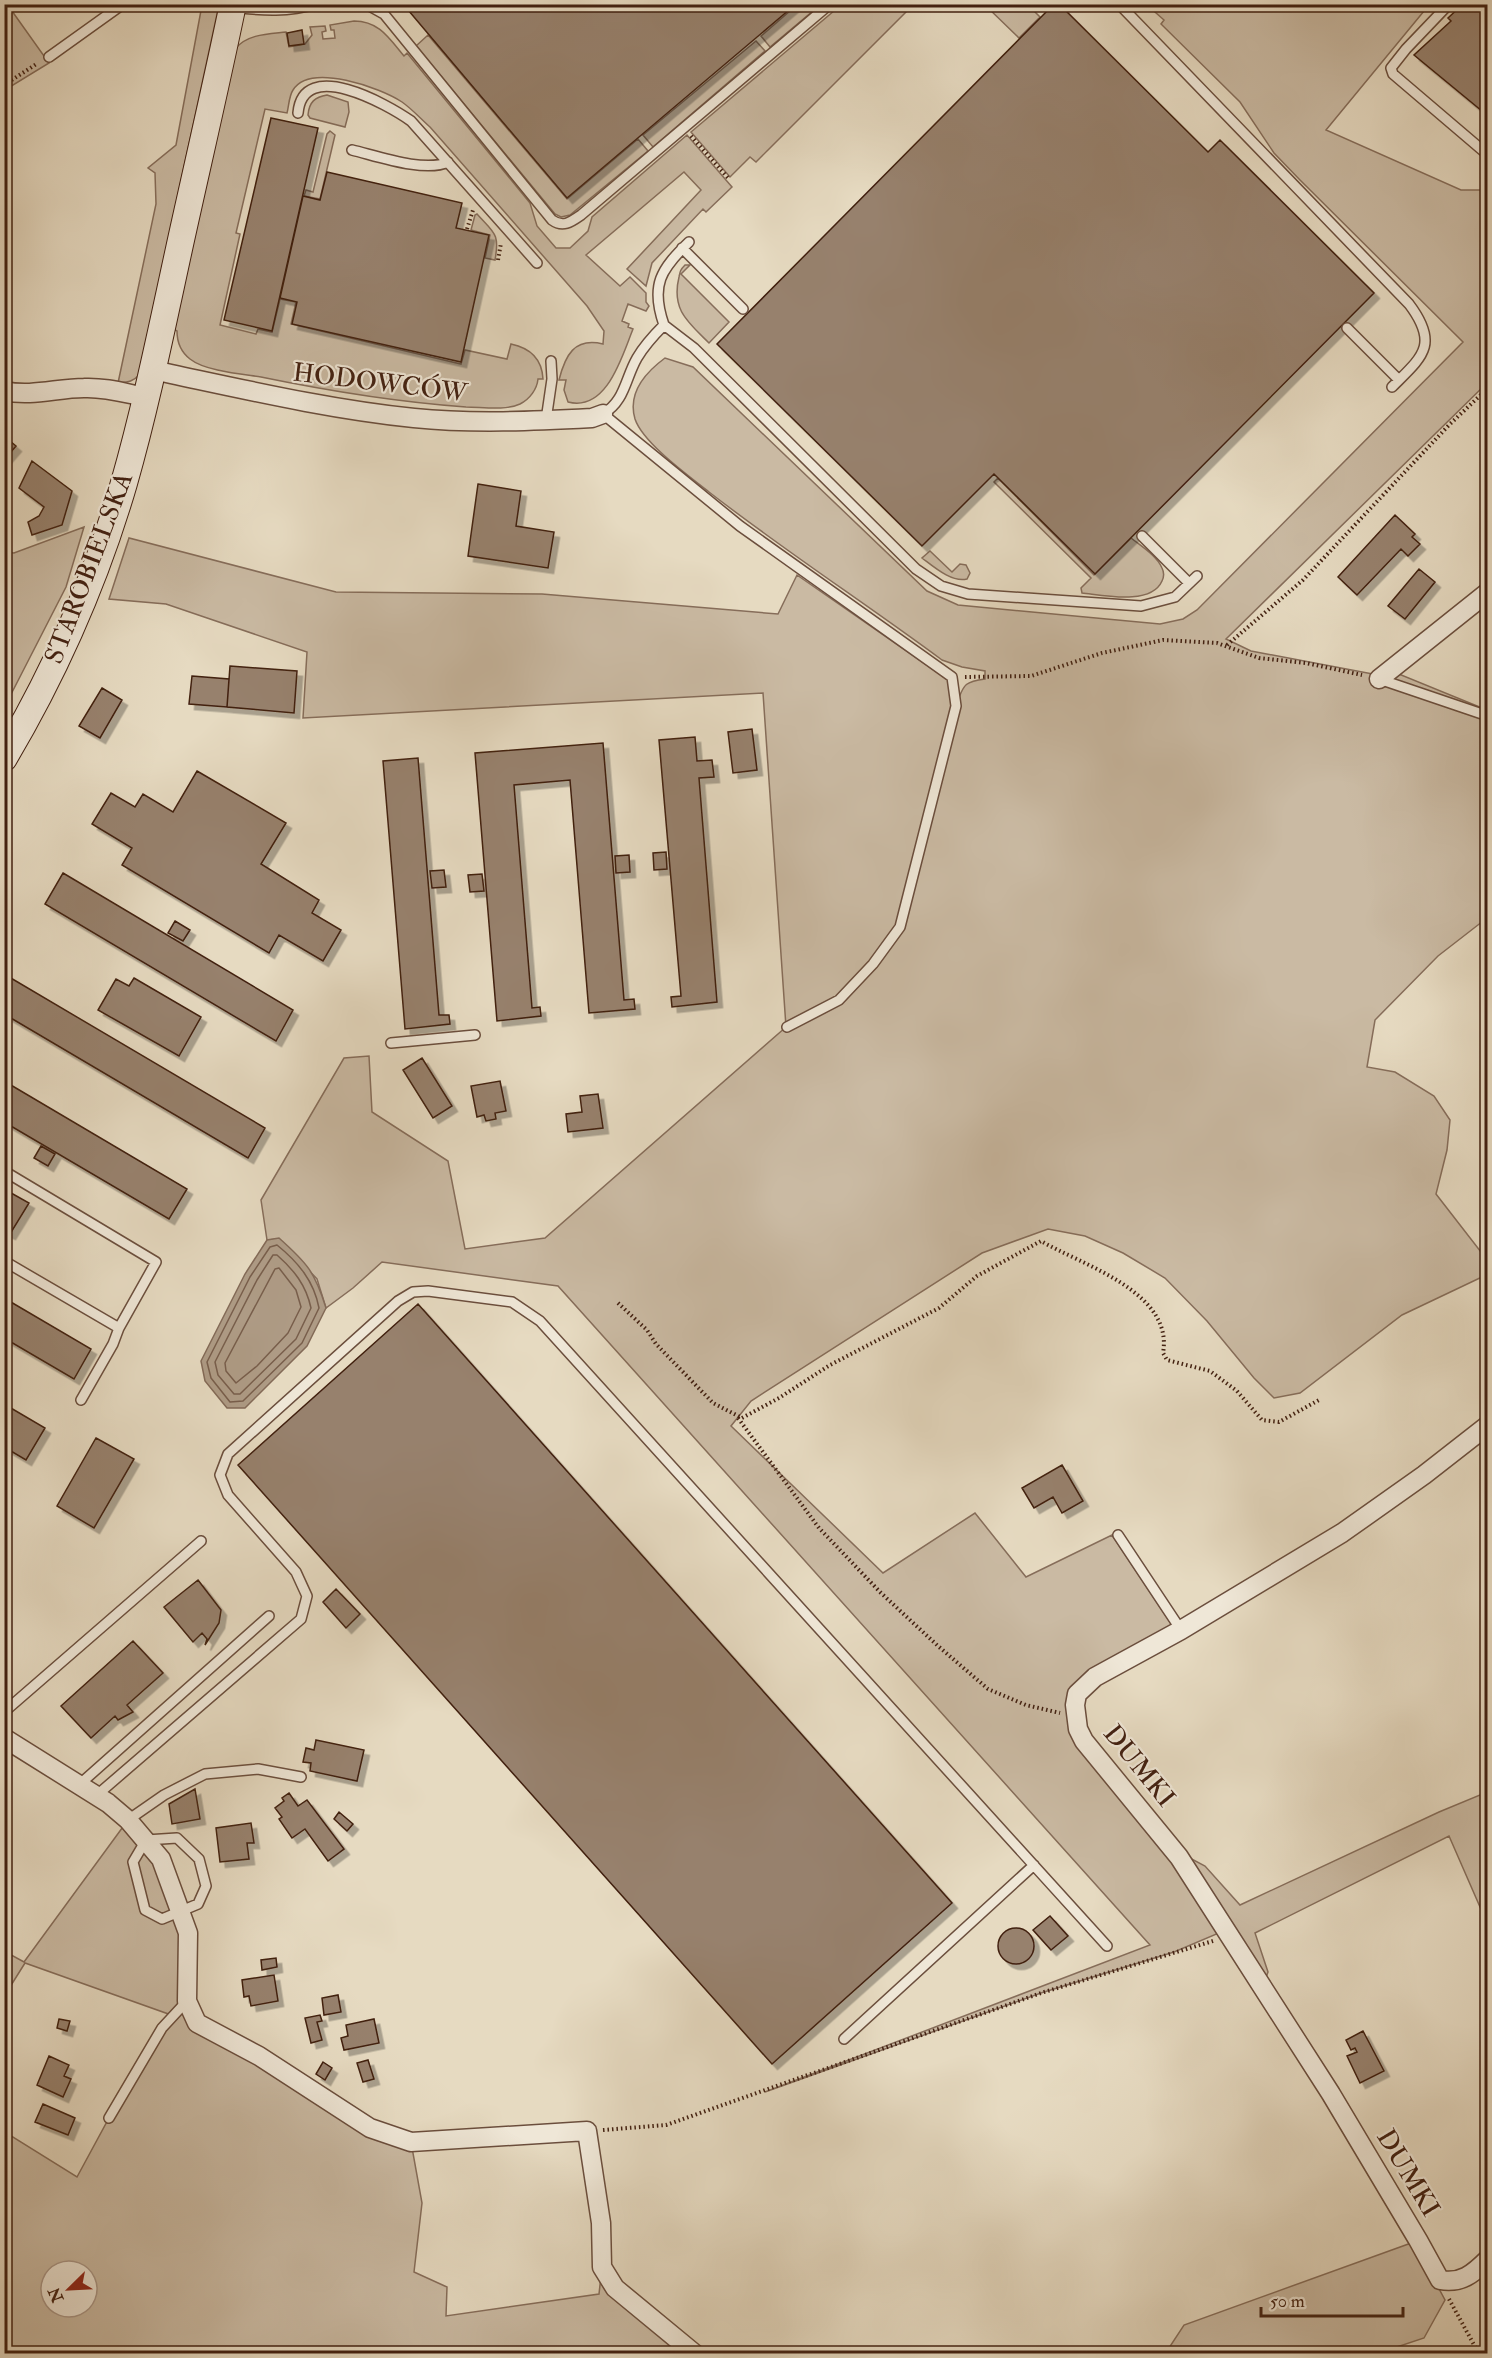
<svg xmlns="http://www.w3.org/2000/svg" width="1492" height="2358" viewBox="0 0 1492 2358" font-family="'IM FELL Double Pica',serif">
<defs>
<filter id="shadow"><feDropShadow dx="5.5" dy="5.5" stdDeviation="0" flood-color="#0004"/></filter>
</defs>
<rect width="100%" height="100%" fill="#e6dac1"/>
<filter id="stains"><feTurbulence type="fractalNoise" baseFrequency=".00333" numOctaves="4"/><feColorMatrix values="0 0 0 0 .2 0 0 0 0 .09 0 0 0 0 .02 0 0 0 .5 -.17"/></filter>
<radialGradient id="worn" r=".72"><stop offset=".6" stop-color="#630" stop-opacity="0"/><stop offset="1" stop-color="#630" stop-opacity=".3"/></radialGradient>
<!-- green -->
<path fill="#cabaa3" stroke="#866d5a" stroke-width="1.5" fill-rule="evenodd" d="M7,4L49,63L5,90L4,5Z
M798,4L820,5L770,47L761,36Z
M202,5H219L139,375C133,382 127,382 118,383L156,204L155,173L148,168L176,145Z
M841,5H913L756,162L750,157L730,177L691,132Z
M985,5H1028L1040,17L1019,38Z
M1147,5H1429L1326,130L1461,190H1487V383L1226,639L1251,651L1378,675L1394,672L1487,710V918L1438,956L1375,1020L1367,1067L1395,1072L1434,1096L1450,1120L1447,1150L1436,1194L1481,1252L1482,1277L1402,1315L1300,1393L1274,1398L1254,1378L1207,1321L1165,1278L1123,1253L1085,1236L1048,1229L982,1253L751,1401L731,1426L883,1573L975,1513L1026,1577L1112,1535L1172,1625L1094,1672L1070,1719L1175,1858L1219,1933L1174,1952L1041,1993L765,2092L1150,1945L558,1286L382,1262L353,1288L326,1308L317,1279L279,1239L267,1240L261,1200L344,1058L369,1056L372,1112L448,1161L465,1249L545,1238L786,1027L763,693L303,718L307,652L166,604L109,599L129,538L336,592L542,594L778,614L797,575L948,680L956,705C964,686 962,682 985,679V671L962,667L942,660C865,603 785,551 709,492C689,476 643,443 635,419C627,392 646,372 665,358L693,367L927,591L958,605L1160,624L1183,619L1197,610L1463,342L1300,180L1274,153L1240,102L1161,24L1164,20Z
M354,21C379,21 389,38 404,56L407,53L530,203L537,226L556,248H570L588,231L592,217L687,135L732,187L706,212L703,209L652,263L646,286L627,269L701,190L684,172L586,255L620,286L630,277L646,293V302L649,306L646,311L628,304L622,321L629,324L628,327L633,329C622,356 607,412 568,402L564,390L566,380H559C565,356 574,337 603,344L604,331L587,306L430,127C421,119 412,109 402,102C381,88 310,62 293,90C289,96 289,105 287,113L265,109L236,233L240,234L220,325L256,334L258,329L272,332L280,299L296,302L291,324L461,364L465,350L507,359L511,344C530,348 542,358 543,379H538C537,389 530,399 520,404C505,411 482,407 466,407C396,402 329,391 261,377C241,374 205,371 190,359C181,352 177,342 177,331L175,330L176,317L236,48C248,34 268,34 286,32L289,47L305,44L312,35L310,27L325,26L326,31L322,32L323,39L335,38L334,30H331L330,25Z
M428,35L567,199L638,139L648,151L570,215L561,217L555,214L416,46Z
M756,41L765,51L653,147L643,135Z
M327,95L348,102L349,112L345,127L310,118L308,115C309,102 315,97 327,95Z
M330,131L335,135L320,199L304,196L306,190L313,192L327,134Z
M477,214C494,233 500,233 495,260L485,258L490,235L471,230L475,215Z
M685,265H690L681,274L729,322L709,343C688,322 671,310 679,277C680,272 680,270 685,265Z
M998,478L1094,575L1131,538C1141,546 1157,556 1162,568C1164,572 1164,577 1162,581C1151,606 1102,595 1082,593L1081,588L1091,578L994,482Z
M84,527L66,587L5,706V552L14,553Z
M930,551L952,572L960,564L966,565L970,573L967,579C952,583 934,567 922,558Z
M1487,1792V1923L1449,1836L1255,1933L1268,1972L1265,1980L1188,1857L1205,1866L1240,1905L1439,1812Z
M128,1820L146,1840L181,1913L197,2023L411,2142L422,2203L414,2272L447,2287L446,2316L599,2294L602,2267L695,2353H5V2132L77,2177L109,2118L174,2016L25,1963L5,1995L4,1951L24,1962ZM51,2271H87V2307H51Z
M1414,2242L1445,2300L1424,2338L1379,2353L1165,2354L1184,2325Z"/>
<!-- water -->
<path fill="#ae9b85" stroke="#836a57" stroke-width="1.5" d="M279,1238C307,1263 315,1272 326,1308L307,1346L245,1408H227L205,1381L201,1361L245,1274L267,1240Z"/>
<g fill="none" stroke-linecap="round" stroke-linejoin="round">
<!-- shore -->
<path stroke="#785e4b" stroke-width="1.5" d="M277,1245C298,1262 314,1281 319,1308L302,1343L243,1401L230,1402L211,1378L207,1362L250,1277L270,1247Z
M273,1255H277C294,1270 306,1285 311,1308L296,1339L240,1394H234L218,1375L215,1362L257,1280Z
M279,1268L296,1290L301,1307L288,1333L257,1366L236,1383L226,1371L225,1363L275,1269Z"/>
</g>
<!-- building -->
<path fill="#97816d" stroke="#422011" stroke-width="1.5" filter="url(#shadow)" d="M403,4H796L567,198Z
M1054,4H1059L1208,152L1220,140L1374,293L1095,574L994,474L922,546L717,344Z
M1463,4H1488V116L1414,55L1451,21L1448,18Z
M302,30L304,44L289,46L287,33Z
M271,118L318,128L272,331L224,320Z
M327,172L462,203L456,228L489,235L461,362L292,324L297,302L280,298L303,196L320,200Z
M4,436L16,446L4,460Z
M32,461L72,491L62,525L32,535L28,522L39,516L44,507L19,488Z
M478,484L521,491L516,526L554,532L548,568L468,556Z
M1395,515L1415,534L1412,537L1420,544L1408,556L1401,549L1357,595L1338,577Z
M1419,569L1435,582L1405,619L1388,606Z
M230,666L297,671L294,713L227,707Z
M192,676L229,679L227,707L189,704Z
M102,688L122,700L100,738L79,726Z
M752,729L757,770L733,773L728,732Z
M695,737L697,761L712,760L714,777L699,778L717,1002L672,1007L671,997L681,996L659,740Z
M603,743L624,1000L634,999L635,1009L589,1013L570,780L514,785L532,1008L540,1007L541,1016L497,1021L475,753Z
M418,758L439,1015H449L450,1024L405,1029L383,761Z
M197,771L286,823L261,864L319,900L312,913L341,930L323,961L279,935L269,953L122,865L132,848L92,824L111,793L135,807L143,794L173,812Z
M666,852L667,869L654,870L653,853Z
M629,855L630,872L616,873L615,856Z
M444,870L446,887L432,888L430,871Z
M63,873L293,1010L276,1041L45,904Z
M482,874L484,891L470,892L468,875Z
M175,921L190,930L183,941L168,933Z
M4,974L265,1128L248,1158L4,1014Z
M134,978L201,1017L179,1056L98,1010L116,979L129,986Z
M422,1058L452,1106L433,1118L403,1070Z
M4,1081L187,1189L169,1219L4,1122Z
M500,1081L506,1111L495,1113L496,1119L486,1121L484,1115L477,1117L471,1086Z
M598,1094L603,1128L568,1132L566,1114L582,1112L580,1096Z
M41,1146L55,1154L48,1166L34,1158Z
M4,1189L29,1203L10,1234L4,1231Z
M4,1298L91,1349L74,1379L4,1338Z
M418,1304L952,1903L772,2064L238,1465Z
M4,1404L45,1428L26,1460L4,1447Z
M96,1438L134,1459L94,1528L57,1506Z
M1062,1465L1083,1501L1062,1513L1053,1497L1034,1508L1022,1488Z
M198,1580L221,1610L219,1623L205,1645L207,1639L202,1633L193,1642L164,1607Z
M336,1589L360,1614L346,1628L323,1602Z
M133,1641L163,1673L127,1705L133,1712L118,1720L115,1716L91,1738L61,1706Z
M316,1740L364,1750L357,1781L310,1771L311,1763L303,1762L306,1748L314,1750Z
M195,1789L200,1819L172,1824L169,1804Z
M289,1793L298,1806L307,1800L344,1849L328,1861L305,1829L292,1838L279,1819L282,1817L275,1808L284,1801L282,1798Z
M339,1812L353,1824L347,1831L334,1819Z
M251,1823L254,1843H247L249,1859L220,1862L216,1828Z
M1050,1916L1068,1936L1051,1950L1033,1930Z
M998 1946a18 18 0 1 1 36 0a18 18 0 1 1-36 0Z
M276,1958L277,1967L262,1970L261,1960Z
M274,1975L278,2001L251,2006L249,1996L244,1997L242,1980Z
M338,1995L341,2012L324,2015L322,1998Z
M320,2015L322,2021L317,2022L322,2040L311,2043L305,2018Z
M59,2019L70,2021L67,2031L57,2028Z
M374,2019L379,2043L344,2050L341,2038L348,2036L346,2025Z
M1363,2031L1384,2071L1360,2083L1347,2056L1357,2052L1355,2048L1351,2050L1346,2040Z
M49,2056L69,2065L64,2076L71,2079L63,2097L37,2085Z
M368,2060L374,2079L363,2082L357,2063Z
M323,2062L332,2068L325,2080L316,2074Z
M43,2104L75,2118L68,2135L35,2122Z"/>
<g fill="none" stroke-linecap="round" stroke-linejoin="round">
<!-- lane casing -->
<g stroke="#6b4e3d" stroke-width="12">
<path id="lane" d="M366,4L384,14L552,220C563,228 571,222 581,215L830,4
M1119,4L1409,304C1440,345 1422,357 1392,387
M1449,4L1406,49L1391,68L1393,74L1488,155
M235,7C263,11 289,12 316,4
M49,57L123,4
M298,113C303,57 387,104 411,121L537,263
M352,150C377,156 425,173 448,162
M689,242C661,269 650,285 664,325C654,335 644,346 637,358C625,379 625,401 603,414L740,526L952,677L956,706L900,927L873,964L839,1000L787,1027
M682,248L743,309
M664,325L694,348L916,569L941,586L968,594L1141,606L1175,597L1197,576
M1347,328L1399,380
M546,420L552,379L551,361
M1142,536L1189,583
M1379,679L1488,716
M391,1043L475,1035
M4,1171L156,1262L119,1328L4,1261
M81,1400L113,1344L119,1328
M1118,1535L1181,1630
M4,1712L201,1541
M80,1784L269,1616
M97,1795L301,1619L307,1596L296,1572L228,1495L220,1475L228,1454L398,1301L413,1292L428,1291L512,1302L540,1321L1107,1946
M128,1820L164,1795L205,1774L258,1769L301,1777
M177,1838L199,1859L206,1886L198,1904L162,1919L145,1910L133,1862L146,1840Z
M844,2039L1034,1865
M109,2118L162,2028L187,2001"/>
</g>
<!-- street casing -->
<g stroke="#6b4e3d" stroke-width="21">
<path id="street" d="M152,370C238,388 326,409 414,418C473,424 533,421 592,418L603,414
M4,391C32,397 57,388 84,388C105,387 125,393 145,397
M1379,679L1488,592
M1488,1425L1424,1475L1342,1533L1181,1630L1095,1677L1077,1694L1075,1705L1078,1729L1084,1741L1179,1857L1331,2094L1418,2240L1440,2280C1461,2284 1473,2274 1488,2259
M4,1738L108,1803L128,1820L161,1859L188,1933L187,2001L197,2023L259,2056L370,2128L411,2142L587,2131L601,2223L602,2267L615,2288L695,2354"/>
</g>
<!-- secondary casing -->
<g stroke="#422011" stroke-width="28">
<path id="secondary" d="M4,758C55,672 96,579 124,483C146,406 162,327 179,249C197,167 216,86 233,4"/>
</g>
<!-- path -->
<path stroke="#422011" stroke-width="4" stroke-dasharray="1.5 3" stroke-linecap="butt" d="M4,85L38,63
M691,136L729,179
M467,229L473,210
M498,260L501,243
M1227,645L1303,580L1450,424L1488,388
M965,677L1031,676L1102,653L1163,640L1217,643L1259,658L1306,663L1362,675
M618,1303L647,1330L656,1344L713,1403L742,1418L779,1398L830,1365L939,1308L977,1276L1041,1241C1082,1265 1174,1292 1163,1353L1167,1360L1210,1371L1237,1391L1262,1420L1279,1422L1319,1400
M738,1418L819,1528L881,1593L938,1646L988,1689L1026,1705L1060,1713
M603,2130L666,2125L1041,1993L1213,1941
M1449,2299L1479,2354"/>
<!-- lane -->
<use href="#lane" stroke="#efe7d7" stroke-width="9"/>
<!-- street -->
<use href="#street" stroke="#efe7d7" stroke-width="18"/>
<!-- secondary -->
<use href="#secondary" stroke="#efe7d7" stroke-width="26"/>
</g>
<g text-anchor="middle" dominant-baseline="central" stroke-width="4.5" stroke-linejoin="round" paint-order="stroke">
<!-- street labels -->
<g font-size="26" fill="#422011" stroke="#efe7d7">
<text transform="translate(380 383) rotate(7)">HODOWCÓW</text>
<text transform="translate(89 568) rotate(-69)">STAROBIELSKA</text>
<text transform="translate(1139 1766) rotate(51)">DUMKI</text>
<text transform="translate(1408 2173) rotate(59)">DUMKI</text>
</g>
</g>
<!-- margin -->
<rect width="1492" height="2358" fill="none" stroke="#e6dac1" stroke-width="24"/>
<rect x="6" y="6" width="1480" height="2346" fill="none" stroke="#422011" stroke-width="3"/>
<rect x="12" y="12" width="1468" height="2334" fill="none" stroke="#422011" stroke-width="1.5"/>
<!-- north arrow -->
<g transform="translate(69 2289) rotate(246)"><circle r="28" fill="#efe7d7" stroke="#aa9788" stroke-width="1.5"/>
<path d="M0-4.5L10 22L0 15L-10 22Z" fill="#8f2418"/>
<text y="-9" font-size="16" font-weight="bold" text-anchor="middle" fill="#422011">N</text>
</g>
<!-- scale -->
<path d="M1261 2307v9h142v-9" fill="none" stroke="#422011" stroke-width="3"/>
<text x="1270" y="2307" font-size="18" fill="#422011" stroke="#efe7d7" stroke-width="4.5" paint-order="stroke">50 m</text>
<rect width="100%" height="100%" filter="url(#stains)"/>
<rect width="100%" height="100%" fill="url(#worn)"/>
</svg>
